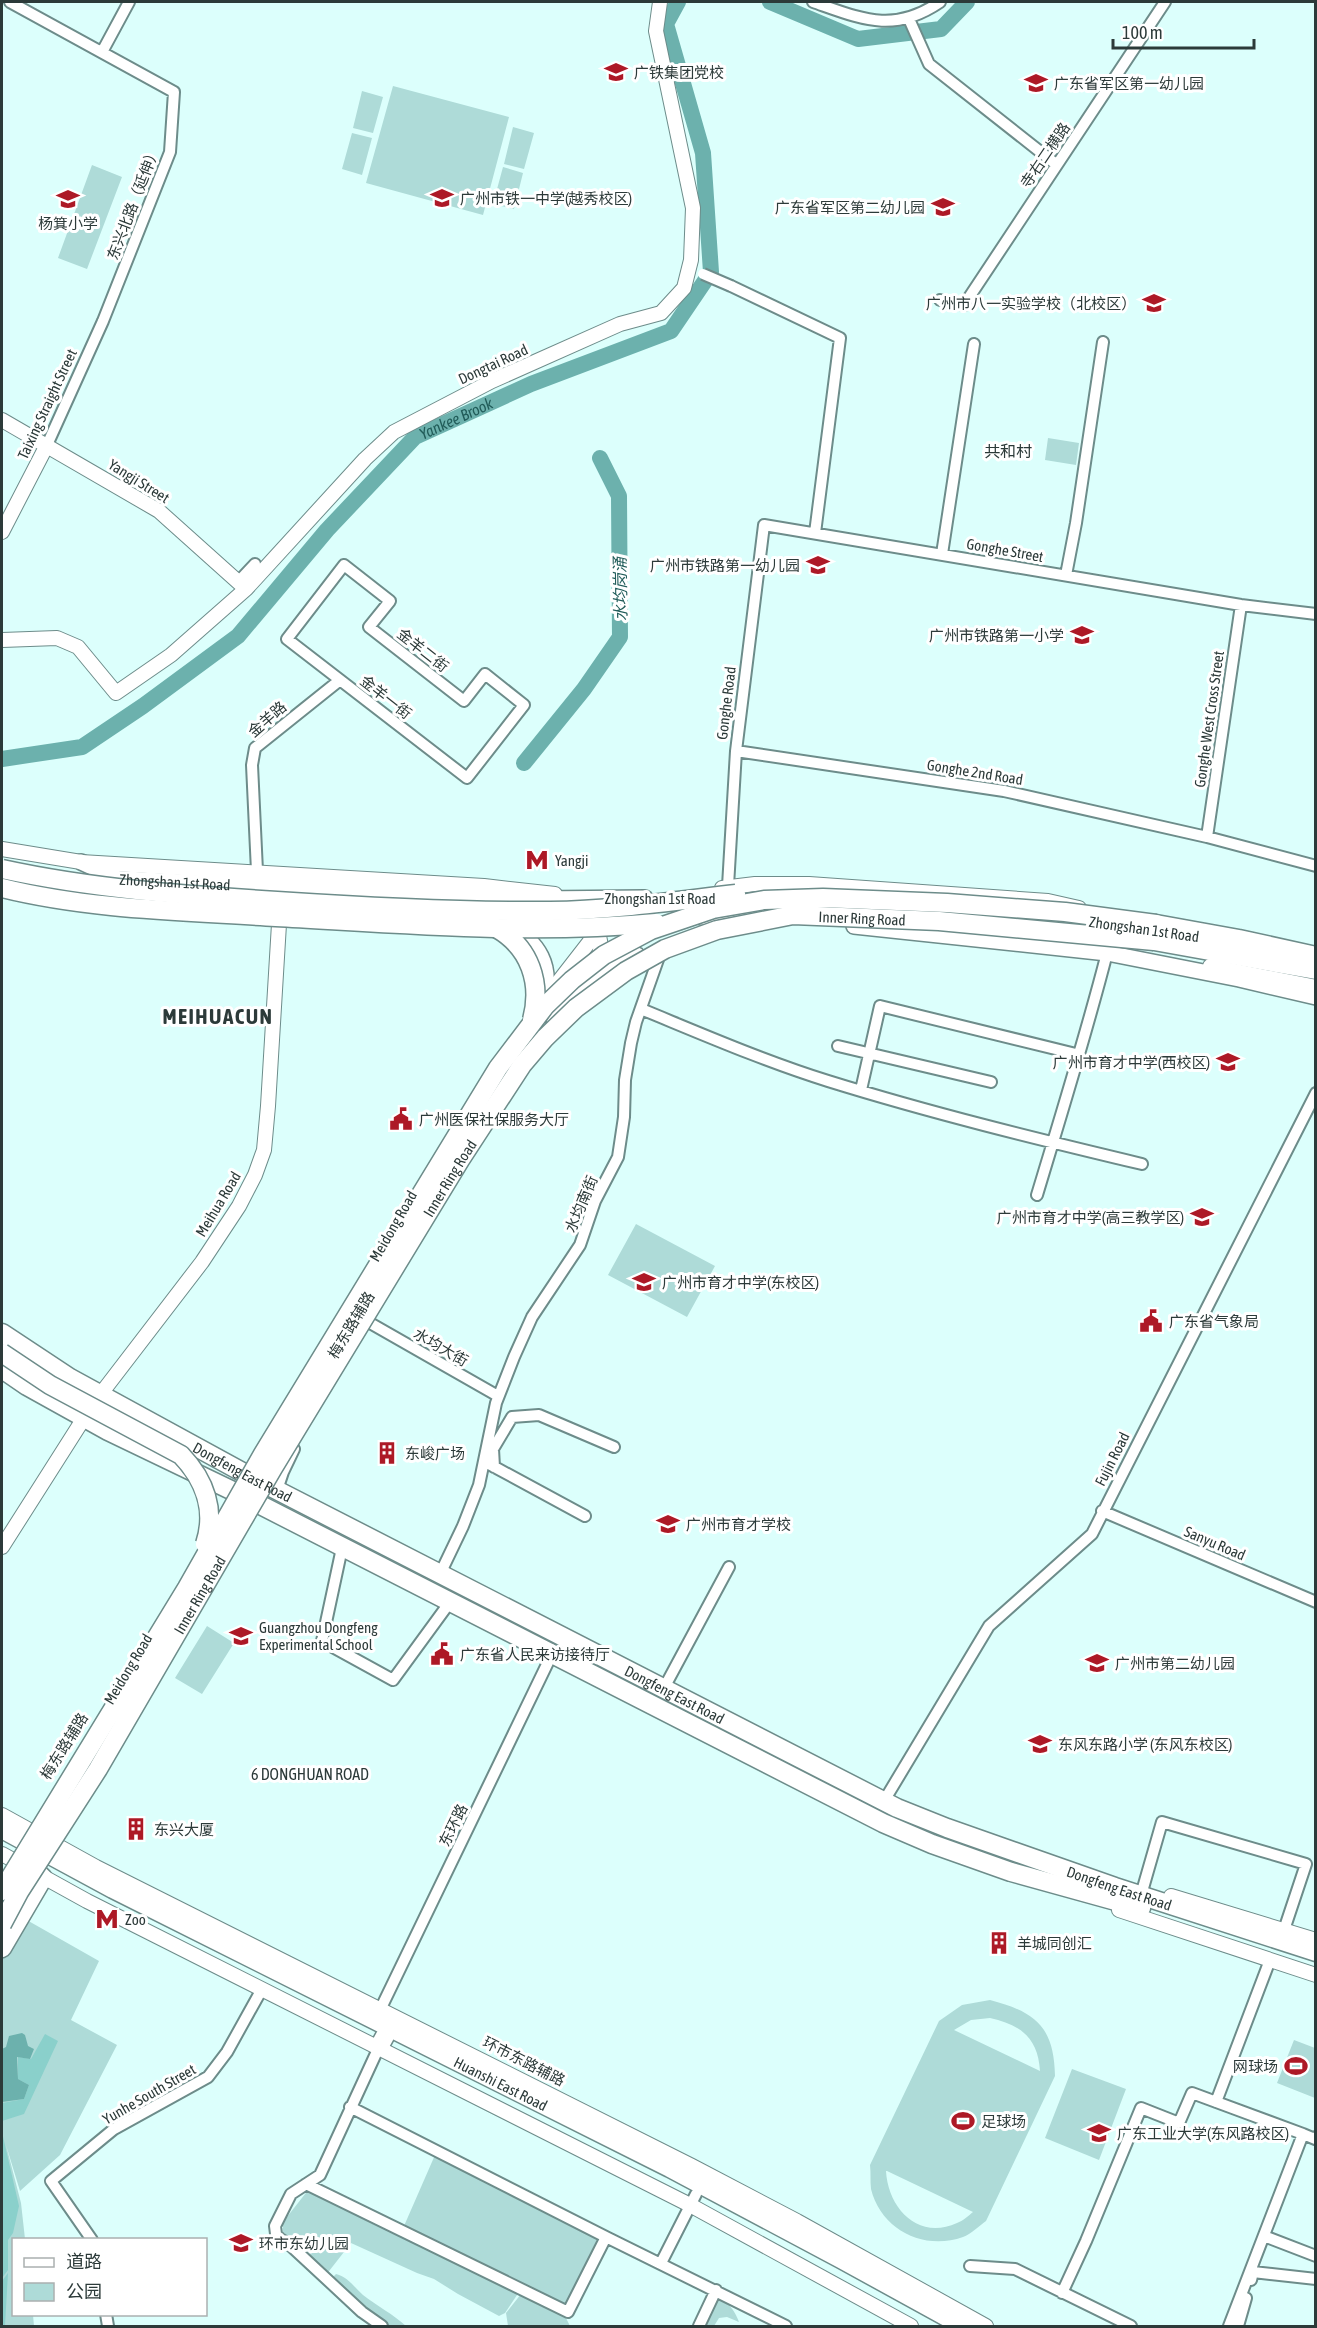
<svg xmlns="http://www.w3.org/2000/svg" width="1317" height="2328" viewBox="0 0 1317 2328" font-family="'Asap Condensed','Noto Sans SC',sans-serif">
<rect width="100%" height="100%" fill="#dcfffc"/>
<!-- green -->
<path fill="#aedbd8" fill-rule="evenodd" d="M393,86L509,117L483,215L366,183Z
M362,91L383,97L373,133L353,128Z
M513,127L534,133L524,169L504,164Z
M352,133L372,138L362,175L342,169Z
M92,165L122,177L87,269L58,258Z
M503,167L523,173L514,209L493,204Z
M1048,438L1079,443L1076,465L1045,460Z
M636,1224L715,1266L687,1317L608,1275Z
M207,1626L234,1643L202,1694L175,1678Z
M25,1919L99,1961L71,2020L117,2045L60,2155L20,2191L6,2145L21,2203L25,2239L14,2240V2314L33,2315L34,2326H2V1958Z
M990,2000C1036,2012 1054,2027 1055,2076L986,2221C979,2226 971,2234 963,2237C924,2251 881,2230 871,2189C870,2181 871,2173 870,2165L939,2021L962,2005ZM990,2018C1021,2025 1038,2038 1040,2071L954,2030L971,2020ZM886,2171H887L973,2212C968,2216 963,2221 957,2223C918,2241 888,2208 886,2171Z
M1294,2040L1315,2048V2098L1277,2083Z
M1072,2069L1126,2089L1099,2160L1045,2138Z
M435,2155L600,2237L566,2307L404,2226Z
M309,2189L519,2292L505,2313L499,2316L458,2294L434,2279L417,2273L351,2243L326,2275L283,2232V2222Z
M336,2274C348,2277 354,2287 363,2295C377,2306 393,2314 406,2326H388L364,2310L331,2279Z
M521,2294L564,2314L570,2326H508L506,2313Z
M718,2298C729,2302 735,2311 739,2322L727,2317L719,2318L714,2326H701Z"/>
<!-- forest -->
<path fill="#8ad0cb" d="M45,2034L58,2041L24,2114L2,2121V2103L24,2099L29,2085L18,2079V2057L31,2059Z
M2,2132L19,2206L13,2233L8,2240V2270L2,2278Z
M8,2273L5,2326H2V2281Z"/>
<!-- water -->
<path fill="#6cb1ad" d="M22,2033L25,2035L28,2046L34,2049L30,2059L17,2057L18,2079L29,2085L24,2099L2,2102V2049L6,2047L9,2036Z"/>
<g fill="none" stroke-linecap="round" stroke-linejoin="round">
<!-- river -->
<g stroke="#6cb1ad" stroke-width="16">
<path d="M770,2L858,39L941,29L967,2"/>
<path id="s1" d="M2,759L82,747L143,706L238,636L327,530L415,437L531,384L671,331L711,272L703,153L666,24L678,2"/>
<path d="M524,763L584,689L620,637L619,496L600,458"/>
</g>
<!-- street casing -->
<g stroke="#6d8c8a" stroke-width="14">
<path id="street" d="M10,2L174,92L170,152L103,321L47,445
M813,2C862,19 893,34 940,2
M909,19L929,64L1057,165
M102,52L129,2
M731,286L840,338L815,533
M940,300L964,305L1165,2
M942,554L974,344
M344,565L390,601L369,627L464,701L485,674L524,705L467,778L287,639Z
M1066,575L1076,523L1103,342
M239,581L255,564
M736,751L1004,791L1207,837L1316,866
M1207,837L1241,605
M257,871L252,765L255,748L340,680
M728,886L736,751L764,525L1241,605L1316,614
M641,1009C702,1034 764,1061 828,1081C931,1113 1037,1139 1142,1164
M552,1022L570,995
M838,1046L991,1082
M861,1090L880,1006L1080,1055
M1037,1195C1061,1115 1086,1035 1107,953
M370,1323L498,1396
M489,1464L585,1516
M494,1467L493,1449L512,1417L539,1415L614,1447
M277,1490L283,1472L294,1449
M1102,1511L1316,1602
M342,1548L322,1641L393,1680L450,1602
M440,1574L463,1526L479,1485L496,1403L514,1357L532,1317L580,1245L595,1201L618,1157L624,1117L625,1080L631,1043L636,1022L661,951
M664,1688L729,1567
M884,1801L989,1626L1092,1534L1316,1093
M1143,1888L1162,1822L1306,1864L1284,1930
M381,2008L552,1654
M379,2047L320,2175L291,2194L275,2226L276,2234L279,2238L291,2246L362,2312L382,2326
M1216,2102L1270,1960
M350,2107L606,2237
M306,2184L568,2312L606,2237L786,2326
M1264,2236L1316,2256
M92,2240L51,2181L114,2129L208,2077L227,2052L262,1989
M661,2263L696,2194
M970,2266L1015,2269L1131,2326
M1251,2280L1253,2272L1316,2279
M1062,2293L1086,2241L1141,2108L1179,2123L1192,2093L1303,2134
M106,2314L108,2326
M699,2326L716,2290
M1229,2326L1303,2134L1315,2139L1316,2137
M1238,2326L1246,2298"/>
</g>
<!-- secondary casing -->
<g stroke="#6d8c8a" stroke-width="16">
<path id="secondary" d="M2,420L159,511L246,589
M2,532L47,445
M2,640L57,638L78,647L116,693L171,655L246,589L365,459L394,432L492,381L620,324L661,313L684,288L691,260L693,208L656,31L660,2
M2,849L81,862L484,886L555,894
M722,888L755,884H809L1048,901L1079,908
M596,920L601,946L597,963
M1210,966L1316,987
M552,990L594,936L603,929
M100,1395L202,1262L239,1206L255,1175L264,1150L268,1106L279,924
M2,1547L84,1418
M2,1815L96,1867L692,2166L797,2221L986,2326
M2,1854L87,1901L690,2205L911,2326
M1171,1896L1316,1940
M1119,1910L1316,1975"/>
</g>
<!-- primary casing -->
<g stroke="#6d8c8a" stroke-width="18">
<g id="primary">
<path d="M81,862L116,878"/>
<path id="s2" d="M106,878L456,896L534,899L645,898"/>
<path d="M28,883L102,896"/>
<path d="M701,917L755,918"/>
<path d="M508,926C539,941 553,967 543,1000"/>
<path d="M854,926L1107,953L1239,979L1316,997"/>
<path d="M570,995L637,955"/>
</g>
</g>
<!-- highway casing -->
<g stroke="#6d8c8a" stroke-width="21">
<g id="highway">
<path d="M1156,924L1239,939L1316,956"/>
<path d="M1154,941L1316,970"/>
<path id="s3" d="M2,1333L70,1378L255,1479L897,1808L947,1828L1115,1887L1316,1952"/>
<path d="M2,1369L27,1386L108,1431L235,1492L883,1823L932,1844L1011,1872L1141,1908"/>
<path id="s4" d="M2,1829L113,1889L670,2168L841,2259L963,2326"/>
<path d="M2,1948L43,1878L24,1859"/>
<path d="M379,2047L385,2036"/>
</g>
</g>
<!-- street -->
<use href="#street" stroke="#fff" stroke-width="10"/>
<!-- secondary -->
<use href="#secondary" stroke="#fff" stroke-width="14"/>
<!-- primary -->
<use href="#primary" stroke="#fff" stroke-width="15"/>
<!-- highway -->
<use href="#highway" stroke="#fff" stroke-width="18"/>
<!-- street-bridge casing -->
<g stroke="#6d8c8a" stroke-width="14" stroke-linecap="butt">
<path id="street-bridge" d="M703,274L731,286"/>
</g>
<!-- highway-bridge casing -->
<g stroke="#6d8c8a" stroke-width="21" stroke-linecap="butt">
<g id="highway-bridge">
<path d="M2,869C93,889 184,895 277,901C368,907 459,912 550,911C612,910 674,901 736,894"/>
<path d="M2,888C91,910 185,911 276,917C403,924 529,935 656,923"/>
<path d="M496,928C530,947 542,983 532,1020"/>
<path d="M2,1353L50,1385L181,1455C205,1480 216,1511 205,1544"/>
<path d="M2,1891L187,1588L263,1454L498,1068L545,1006L572,980L604,955L651,930L713,909L764,900L823,898L947,903L1065,912L1156,924"/>
<path id="s5" d="M2,1924L19,1892L98,1769L273,1468L460,1160L522,1065L545,1038L576,1008L626,971L665,949L717,930L793,915L939,921L1154,941"/>
</g>
</g>
<!-- street-bridge -->
<use href="#street-bridge" stroke="#fff" stroke-width="10"/>
<!-- highway-bridge -->
<use href="#highway-bridge" stroke="#fff" stroke-width="18"/>
</g>
<!-- icons -->
<defs>
<g id="school-bare" transform="scale(1.8)"><path d="M0-5L7-2L0 1L-7-2ZM-4 1L0 2.5L4 1V4Q0 6-4 4Z" fill="#ad1926" stroke="#fff" stroke-width="2.5" paint-order="stroke"/></g>
<g id="metro-bare" transform="scale(1.8)"><path d="M-5.5 5V-5H-3L0 0L3-5H5.5V5H3V-.5L0 4L-3-.5V5Z" fill="#ad1926" stroke="#fff" stroke-width="2.5" paint-order="stroke"/></g>
<g id="civic-bare" transform="scale(1.8)"><path d="M-.6-6.5H3V-4.5H.6V-3L4-1V1h2V6H-6V1h2V-1L-.6-3ZM-1.2 2.5V6h2.4V2.5Z" fill="#ad1926" stroke="#fff" stroke-width="2.5" paint-order="stroke"/></g>
<g id="building-bare" transform="scale(1.8)"><path d="M-4-6H4V6H1V3H-1V6H-4ZM-2.5-4.3h1.7v1.8h-1.7ZM.8-4.3h1.7v1.8H.8ZM-2.5-1h1.7V.8h-1.7ZM.8-1h1.7V.8H.8Z" fill="#ad1926" stroke="#fff" stroke-width="2.5" paint-order="stroke"/></g>
<g id="stadium-bare" transform="scale(1.8)"><path d="M0-5a6.5 5 0 1 0 0 10a6.5 5 0 1 0 0-10ZM-3.5-1.8h7v3.6h-7Z" fill="#ad1926" stroke="#fff" stroke-width="2.5" paint-order="stroke"/></g>
<g id="university-bare" transform="scale(1.8)"><path d="M0-5L7-2L0 1L-7-2ZM-4 1L0 2.5L4 1V4Q0 6-4 4Z" fill="#ad1926" stroke="#fff" stroke-width="2.5" paint-order="stroke"/></g>
</defs>
<g fill-rule="evenodd">
<use href="#school-bare" x="616" y="72"/>
<use href="#school-bare" x="1036" y="83"/>
<use href="#school-bare" x="442" y="198"/>
<use href="#school-bare" x="68" y="199"/>
<use href="#school-bare" x="943" y="207"/>
<use href="#school-bare" x="1154" y="303"/>
<use href="#school-bare" x="818" y="565"/>
<use href="#school-bare" x="1082" y="635"/>
<use href="#metro-bare" x="537" y="860"/>
<use href="#school-bare" x="1228" y="1062"/>
<use href="#civic-bare" x="401" y="1119"/>
<use href="#school-bare" x="1202" y="1217"/>
<use href="#school-bare" x="644" y="1282"/>
<use href="#civic-bare" x="1151" y="1321"/>
<use href="#building-bare" x="387" y="1453"/>
<use href="#school-bare" x="668" y="1524"/>
<use href="#school-bare" x="241" y="1636"/>
<use href="#civic-bare" x="442" y="1654"/>
<use href="#school-bare" x="1097" y="1663"/>
<use href="#school-bare" x="1040" y="1744"/>
<use href="#building-bare" x="136" y="1829"/>
<use href="#metro-bare" x="107" y="1919"/>
<use href="#building-bare" x="999" y="1943"/>
<use href="#stadium-bare" x="1296" y="2066"/>
<use href="#stadium-bare" x="963" y="2121"/>
<use href="#university-bare" x="1099" y="2133"/>
<use href="#school-bare" x="241" y="2243"/>
</g>
<g text-anchor="middle" dominant-baseline="central" stroke-width="6" stroke-linejoin="round" paint-order="stroke">
<!-- poi labels -->
<g font-size="15" fill="#2c3a39" stroke="#fff" text-anchor="start">
<text x="634" y="72">广铁集团党校</text>
<text x="1054" y="83">广东省军区第一幼儿园</text>
<text x="460" y="198">广州市铁一中学(越秀校区)</text>
<text x="925" y="207" text-anchor="end">广东省军区第二幼儿园</text>
<text x="68" y="223" text-anchor="middle">杨箕小学</text>
<text x="1136" y="303" text-anchor="end">广州市八一实验学校（北校区）</text>
<text x="800" y="565" text-anchor="end">广州市铁路第一幼儿园</text>
<text x="1064" y="635" text-anchor="end">广州市铁路第一小学</text>
<text x="555" y="860">Yangji</text>
<text x="1210" y="1062" text-anchor="end">广州市育才中学(西校区)</text>
<text x="419" y="1119">广州医保社保服务大厅</text>
<text x="1184" y="1217" text-anchor="end">广州市育才中学(高三教学区)</text>
<text x="662" y="1282">广州市育才中学(东校区)</text>
<text x="1169" y="1321">广东省气象局</text>
<text x="405" y="1453">东峻广场</text>
<text x="686" y="1524">广州市育才学校</text>
<text x="259" y="1627">Guangzhou Dongfeng<tspan x="259" dy="17">Experimental School</tspan></text>
<text x="460" y="1654">广东省人民来访接待厅</text>
<text x="1115" y="1663">广州市第二幼儿园</text>
<text x="1058" y="1744">东风东路小学 (东风东校区)</text>
<text x="154" y="1829">东兴大厦</text>
<text x="125" y="1919">Zoo</text>
<text x="1017" y="1943">羊城同创汇</text>
<text x="1278" y="2066" text-anchor="end">网球场</text>
<text x="981" y="2121">足球场</text>
<text x="1117" y="2133">广东工业大学(东风路校区)</text>
<text x="259" y="2243">环市东幼儿园</text>
</g>
<!-- street labels -->
<g font-size="15" fill="#2c3a39" stroke="#fff">
<text transform="translate(1045 155) rotate(-56)">寺右二横路</text>
<text transform="translate(133 203) rotate(-69)">东兴北路（延伸）</text>
<text transform="translate(493 364) rotate(-25)">Dongtai Road</text>
<text transform="translate(47 404) rotate(-65)">Taixing Straight Street</text>
<text transform="translate(139 481) rotate(32)">Yangji Street</text>
<text transform="translate(1005 550) rotate(10)">Gonghe Street</text>
<text transform="translate(423 650) rotate(38)">金羊二街</text>
<text transform="translate(386 697) rotate(38)">金羊一街</text>
<text transform="translate(726 703) rotate(-83)">Gonghe Road</text>
<text transform="translate(267 719) rotate(-41)">金羊路</text>
<text transform="translate(1209 719) rotate(-82)">Gonghe West Cross Street</text>
<text transform="translate(975 772) rotate(9)">Gonghe 2nd Road</text>
<text stroke="none"><textPath href="#s2" startOffset="69">Zhongshan 1st Road</textPath></text>
<text x="660" y="898">Zhongshan 1st Road</text>
<text stroke="none"><textPath href="#s5" startOffset="1392">Inner Ring Road</textPath></text>
<text transform="translate(1144 929) rotate(8)">Zhongshan 1st Road</text>
<text stroke="none"><textPath href="#s5" startOffset="870">Inner Ring Road</textPath></text>
<text transform="translate(218 1204) rotate(-59)">Meihua Road</text>
<text transform="translate(581 1204) rotate(-67)">水均南街</text>
<text transform="translate(393 1226) rotate(-60)">Meidong Road</text>
<text transform="translate(351 1325) rotate(-59)">梅东路辅路</text>
<text transform="translate(441 1347) rotate(30)">水均大街</text>
<text transform="translate(1112 1459) rotate(-63)">Fujin Road</text>
<text stroke="none"><textPath href="#s3" startOffset="278">Dongfeng East Road</textPath></text>
<text transform="translate(1215 1543) rotate(23)">Sanyu Road</text>
<text stroke="none"><textPath href="#s5" startOffset="384">Inner Ring Road</textPath></text>
<text transform="translate(128 1669) rotate(-59)">Meidong Road</text>
<text stroke="none"><textPath href="#s3" startOffset="764">Dongfeng East Road</textPath></text>
<text transform="translate(64 1746) rotate(-58)">梅东路辅路</text>
<text transform="translate(453 1825) rotate(-64)">东环路</text>
<text stroke="none"><textPath href="#s3" startOffset="1250">Dongfeng East Road</textPath></text>
<text transform="translate(524 2061) rotate(27)">环市东路辅路</text>
<text stroke="none"><textPath href="#s4" startOffset="560">Huanshi East Road</textPath></text>
<text transform="translate(149 2094) rotate(-30)">Yunhe South Street</text>
</g>
<!-- water labels -->
<g font-size="16" font-style="italic" fill="#215c59" stroke="#fff">
<text stroke="none"><textPath href="#s1" startOffset="584">Yankee Brook</textPath></text>
<text transform="translate(620 589) rotate(-91)">水均岗涌</text>
</g>
<!-- neighbourhood labels -->
<g font-size="16" fill="#2c3a39" stroke="#fff">
<text x="1008" y="451">共和村</text>
<text x="310" y="1774">6 DONGHUAN ROAD</text>
</g>
<!-- district labels -->
<g font-size="21" font-weight="bold" letter-spacing="1.5" fill="#2c3a39" stroke="#fff">
<text x="218" y="1016">MEIHUACUN</text>
</g>
</g>
<!-- border -->
<rect width="1317" height="2328" fill="none" stroke="#2c3a39" stroke-width="6"/>
<!-- legend -->
<rect x="12" y="2238" width="195" height="78" fill="#ffffff" stroke="#abb0b0" stroke-width="1.5"/>
<rect x="24" y="2258" width="30" height="9" fill="#ffffff" stroke="#abb0b0" stroke-width="1.5"/>
<text x="66" y="2268" font-size="18" fill="#2c3a39">道路</text>
<rect x="24" y="2283" width="30" height="18" fill="#aedbd8" stroke="#abb0b0" stroke-width="1.5"/>
<text x="66" y="2298" font-size="18" fill="#2c3a39">公园</text>
<!-- scale -->
<path d="M1113 39v9h141v-9" fill="none" stroke="#2c3a39" stroke-width="3"/>
<text x="1122" y="39" font-size="18" fill="#2c3a39" stroke="#ffffff" stroke-width="4.5" paint-order="stroke">100 m</text>
</svg>
